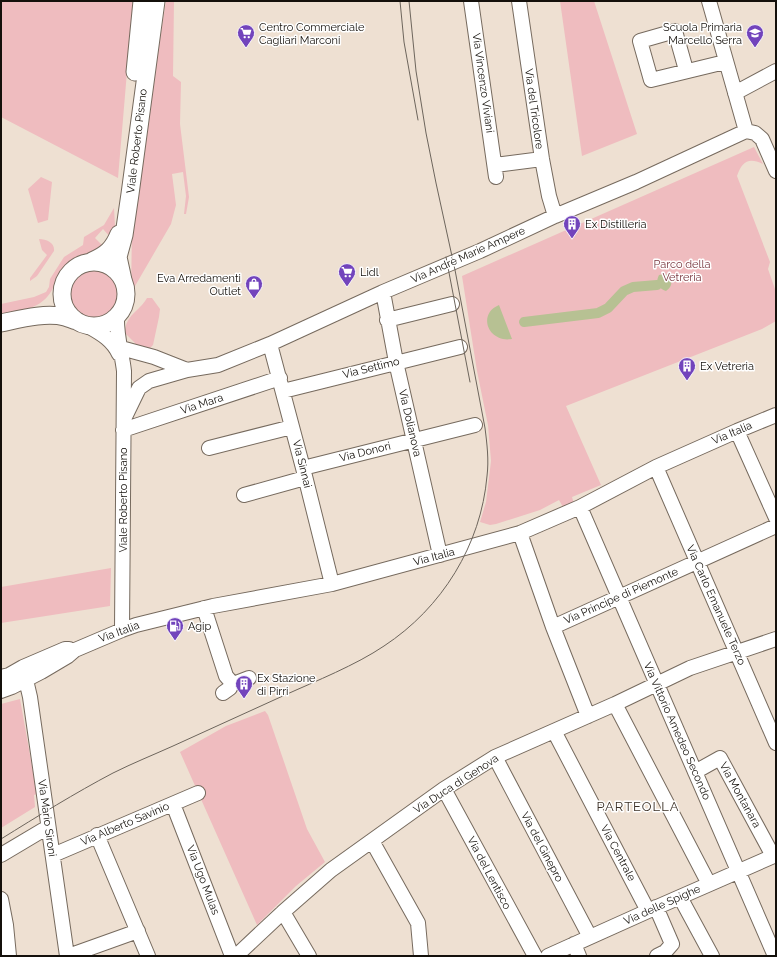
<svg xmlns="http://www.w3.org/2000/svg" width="777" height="957" viewBox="0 0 777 957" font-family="Raleway,sans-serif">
<rect width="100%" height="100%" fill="#eee0d2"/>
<!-- green -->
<path fill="#efbcbf" d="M1,1H133L118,178L1,117Z
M166,1H174L173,76L181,82L180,124L189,197L186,214H184L186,196L183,172L172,174L176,205L171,224L131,293L132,227L138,175Z
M560,1H594L637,134L582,156Z
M754,147L763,164C748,157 742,162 737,176L770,262L768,269L776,292V321L762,329L566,406L601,485L572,497L574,504L564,509L559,500L540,510L496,524L490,525L480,522L486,502L491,461L488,425L477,371L462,276Z
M41,177L52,182L48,220L38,223L28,189Z
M114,208L115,226L111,238L103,229L95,238L104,247C99,249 95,253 90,254C82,257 75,258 68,264C59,271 57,281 52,290C42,309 20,311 1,315V304L34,297L46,292L49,287L50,279L64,257L83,245L84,237L104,225Z
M39,239C47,239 55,243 54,251L37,276L30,281V278L47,255L42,250Z
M69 294a25 25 0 1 1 50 0a25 25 0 1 1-50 0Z
M147,298H152L160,309L159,317L153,345L148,350L136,349L135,343L125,333C125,315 139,312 147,298Z
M111,568L110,606L1,623V587Z
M20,699L37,794L34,795L35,807L1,828V704Z
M265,711L268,715L307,829L325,862L296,886L257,925L180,752L226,726Z"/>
<!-- water -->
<path fill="#b7c193" d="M664,274L669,275C672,282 673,286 666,291C658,288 655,283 659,275Z
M499,305L512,339C488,343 477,314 499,305Z"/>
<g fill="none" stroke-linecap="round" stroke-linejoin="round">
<!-- canal -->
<path stroke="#b7c193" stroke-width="10" d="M524,322L598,313L608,308L624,291L633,287L657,285"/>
<!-- minor casing -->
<g stroke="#766a5e" stroke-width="16">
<path id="minor" d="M471,1L496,177
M519,1L542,159L549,196L555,216
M709,1L746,131
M686,70L675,31L640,41L651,80L725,62
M735,93L776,71
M746,131L755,133L762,139L776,171
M495,165L542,159
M383,292L396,362L440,555
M117,316C116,335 122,353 124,371L122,630
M387,320L452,304
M86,325C100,333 112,339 119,354
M270,344L303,468L332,584
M121,348L154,357L187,370
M283,391L460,347
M124,419L139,388L149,381L187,370L218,365L270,344L383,292L480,251L555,216L636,182L746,131
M123,430L280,378
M737,431L776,518
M209,448L292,427
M656,467L776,743
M303,468L475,425
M244,495L305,478
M580,507L775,956
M520,533L553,627L588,716
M204,608L226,676L232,683H236L249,678
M553,627L776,526
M23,667L30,697L67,956
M1,677L9,675L23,667L65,649H69
M1,691L12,687L41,672L68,656L75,650L122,630L136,625L213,606L332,584L520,533L580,507L656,467L737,431L776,415
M223,693L230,688L232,683
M615,704L709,884
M554,731L648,911
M495,757L590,937
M695,772L720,758L773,856
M444,789L535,956
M173,804L232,956
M97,835L148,956
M372,841L418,923L421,956
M1,855L48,827
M53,855L198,793
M680,897L712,956
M1,899L6,925L9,956
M656,907L672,944L665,952L657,956
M283,912L309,956
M574,944L579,956
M68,956L138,931
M236,956L283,912L331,870L444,789L495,757L615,704L690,668L776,639
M548,956L648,911L776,855"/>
</g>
<!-- major casing -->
<g stroke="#766a5e" stroke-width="19">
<path id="major" d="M135,72L142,1
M92,261C106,255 113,249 119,234
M62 294a32 32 0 1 1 64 0a32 32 0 1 1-64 0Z
M123,280L118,257L124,235L130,194L156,1
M1,323C20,319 46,312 65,317C69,318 73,320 77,321"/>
</g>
<!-- minor -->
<use href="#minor" stroke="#fff" stroke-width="14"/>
<!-- major -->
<use href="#major" stroke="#fff" stroke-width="17"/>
<!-- tram -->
<path stroke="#6d655c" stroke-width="1" d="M400,1L404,42L418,120
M446,257L470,382
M1,839C38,816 75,793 113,773C133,763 153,755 173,746C210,729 248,712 285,695C316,681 356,665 384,646C442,608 481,545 487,476C489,460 487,444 485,428L455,270L436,183L426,133L416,71L409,1"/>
</g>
<!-- icons -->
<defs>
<g id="supermarket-pin" transform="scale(0.9)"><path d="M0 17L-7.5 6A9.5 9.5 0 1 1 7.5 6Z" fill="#7244bc" stroke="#fff"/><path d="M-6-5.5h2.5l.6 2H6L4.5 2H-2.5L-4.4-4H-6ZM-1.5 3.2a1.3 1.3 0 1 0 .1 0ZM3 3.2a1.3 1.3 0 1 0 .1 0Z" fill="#fff"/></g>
<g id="school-pin" transform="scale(0.9)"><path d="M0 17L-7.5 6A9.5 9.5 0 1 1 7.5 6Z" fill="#7244bc" stroke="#fff"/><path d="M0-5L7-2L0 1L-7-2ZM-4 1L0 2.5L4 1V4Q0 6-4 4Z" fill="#fff"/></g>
<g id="building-pin" transform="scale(0.9)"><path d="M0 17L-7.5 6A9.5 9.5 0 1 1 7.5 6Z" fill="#7244bc" stroke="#fff"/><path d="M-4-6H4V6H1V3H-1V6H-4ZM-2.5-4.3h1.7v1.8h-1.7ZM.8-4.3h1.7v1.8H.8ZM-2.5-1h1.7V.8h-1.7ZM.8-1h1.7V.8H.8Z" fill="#fff"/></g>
<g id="shop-pin" transform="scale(0.9)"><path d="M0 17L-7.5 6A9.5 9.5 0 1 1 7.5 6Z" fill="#7244bc" stroke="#fff"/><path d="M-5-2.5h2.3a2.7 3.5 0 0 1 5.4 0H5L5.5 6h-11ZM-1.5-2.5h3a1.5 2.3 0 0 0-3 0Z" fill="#fff"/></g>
<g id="fuel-pin" transform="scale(0.9)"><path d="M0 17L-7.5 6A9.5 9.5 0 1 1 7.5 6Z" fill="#7244bc" stroke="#fff"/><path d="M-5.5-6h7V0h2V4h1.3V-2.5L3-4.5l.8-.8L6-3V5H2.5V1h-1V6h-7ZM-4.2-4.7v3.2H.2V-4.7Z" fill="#fff"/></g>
</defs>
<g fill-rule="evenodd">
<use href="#supermarket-pin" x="246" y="33"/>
<use href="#school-pin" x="755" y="33"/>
<use href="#building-pin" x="572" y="224"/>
<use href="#supermarket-pin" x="347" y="272"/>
<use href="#shop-pin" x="254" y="284"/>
<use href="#building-pin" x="687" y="366"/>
<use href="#fuel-pin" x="175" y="626"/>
<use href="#building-pin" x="244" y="684"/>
</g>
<g text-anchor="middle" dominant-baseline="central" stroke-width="3" stroke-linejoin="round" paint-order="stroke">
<!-- poi labels -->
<g font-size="11" fill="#14100b" stroke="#fff" text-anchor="start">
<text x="259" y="27">Centro Commerciale<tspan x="259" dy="13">Cagliari Marconi</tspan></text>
<text x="742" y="27" text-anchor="end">Scuola Primaria<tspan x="742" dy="13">Marcello Serra</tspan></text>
<text x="585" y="224">Ex Distilleria</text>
<text x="360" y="272">Lidl</text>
<text x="241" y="278" text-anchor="end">Eva Arredamenti<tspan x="241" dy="13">Outlet</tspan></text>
<text x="700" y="366">Ex Vetreria</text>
<text x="188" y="626">Agip</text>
<text x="257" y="678">Ex Stazione<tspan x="257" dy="13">di Pirri</tspan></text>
</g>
<!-- street labels -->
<g font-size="11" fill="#14100b" stroke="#fff">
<text transform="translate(483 83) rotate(82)">Via Vincenzo Viviani</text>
<text transform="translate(534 109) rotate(82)">Via del Tricolore</text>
<text transform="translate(137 141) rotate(-83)">Viale Roberto Pisano</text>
<text transform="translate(468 255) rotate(-24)">Via Andrè Marie Ampere</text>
<text transform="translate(371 368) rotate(-14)">Via Settimo</text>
<text transform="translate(202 404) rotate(-18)">Via Mara</text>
<text transform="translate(410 423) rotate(77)">Via Dolianova</text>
<text transform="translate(732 433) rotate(-23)">Via Italia</text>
<text transform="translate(365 452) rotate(-14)">Via Donori</text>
<text transform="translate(302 464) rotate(76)">Via Sinnai</text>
<text transform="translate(123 500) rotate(-90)">Viale Roberto Pisano</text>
<text transform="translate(434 557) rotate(-15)">Via Italia</text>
<text transform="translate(621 596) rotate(-24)">Via Principe di Piemonte</text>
<text transform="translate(716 605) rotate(66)">Via Carlo Emanuele Terzo</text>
<text transform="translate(119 632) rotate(-20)">Via Italia</text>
<text transform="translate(677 731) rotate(66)">Via Vittorio Amedeo Secondo</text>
<text transform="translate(456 784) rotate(-33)">Via Duca di Genova</text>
<text transform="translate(740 795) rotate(61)">Via Montanara</text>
<text transform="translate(47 818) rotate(82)">Via Mario Sironi</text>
<text transform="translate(125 824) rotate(-23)">Via Alberto Savinio</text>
<text transform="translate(542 847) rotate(62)">Via del Ginepro</text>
<text transform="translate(618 853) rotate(62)">Via Centrale</text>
<text transform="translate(489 873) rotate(62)">Via del Lentisco</text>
<text transform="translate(203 880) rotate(69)">Via Ugo Mulas</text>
<text transform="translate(662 905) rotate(-24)">Via delle Spighe</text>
</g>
<!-- park labels -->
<g font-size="11" fill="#78363e" stroke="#fff">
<text x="682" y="264">Parco della<tspan x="682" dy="13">Vetreria</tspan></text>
</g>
<!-- quarter labels -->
<g font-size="13" letter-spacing="1" fill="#3a2f25" stroke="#fff">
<text x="638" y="806">PARTEOLLA</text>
</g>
</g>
<!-- border -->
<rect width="777" height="957" fill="none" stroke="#14100b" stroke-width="4"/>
</svg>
